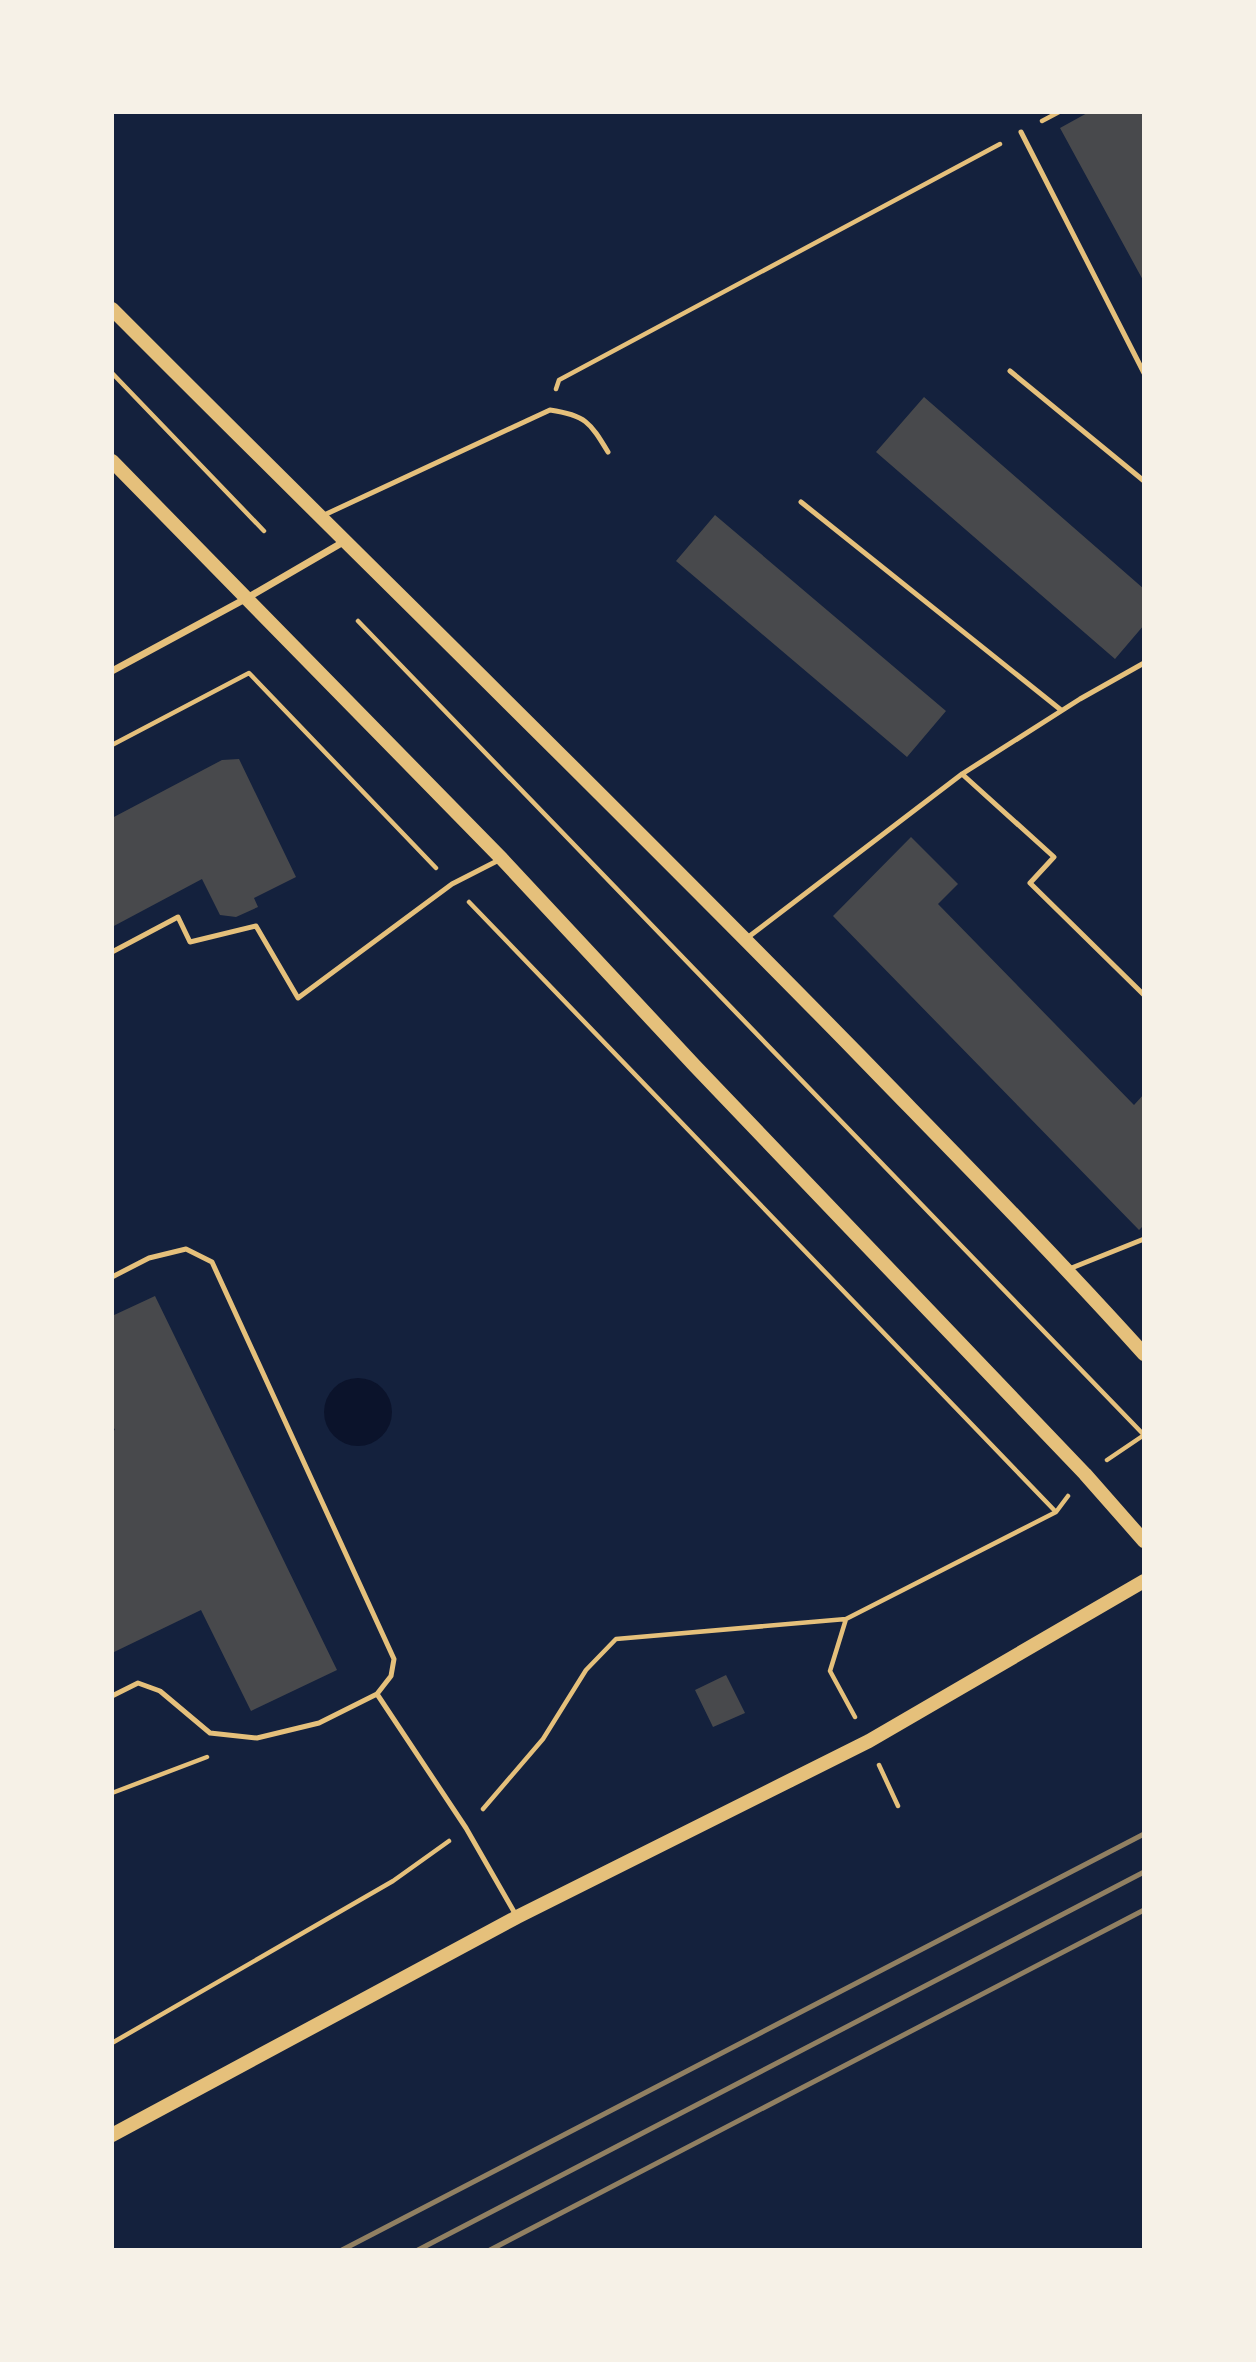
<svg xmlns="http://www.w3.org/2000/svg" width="1256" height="2362" viewBox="0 0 1256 2362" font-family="Ubuntu,sans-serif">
<rect width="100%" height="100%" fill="#14213d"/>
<!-- water -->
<path fill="#0b132b" d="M324 1412a34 34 0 1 1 68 0a34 34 0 1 1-68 0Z"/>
<!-- building -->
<path fill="#48494c" d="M1089,112H1144V282L1060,128Z
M924,397L1144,589V625L1115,659L876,452Z
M715,515L946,711L907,757L676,561Z
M239,759L296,877L254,898L258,907L236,917L220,915L202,879L112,927V818L222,760Z
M911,837L958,884L938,904L1134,1105L1144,1094V1225L1139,1230L833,916Z
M155,1296L337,1670L251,1711L201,1610L112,1653V1431L115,1430L112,1424V1316Z
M726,1675L745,1713L713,1727L695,1690Z"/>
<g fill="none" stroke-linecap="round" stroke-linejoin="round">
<!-- path -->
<path stroke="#e5c07b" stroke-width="4.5" d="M1042,121L1059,112
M112,373L264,531
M556,389L559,380L1000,144
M358,621L1144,1435
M112,745L249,673L436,868
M469,902L1056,1512L846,1619L830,1671L855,1717
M1107,1460L1144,1435
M1056,1512L1068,1496
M879,1765L898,1806
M112,1793L207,1757
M483,1809L543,1739L586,1670L616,1639L846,1619
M112,2043L393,1881L449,1841"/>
<!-- service -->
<path stroke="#e5c07b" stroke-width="5" d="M1021,132L1144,373
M1010,371L1144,481
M801,502L1061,710
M322,516L550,410C585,415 590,422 608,452
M962,774L1054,857L1030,883L1144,995
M747,938L962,774L1080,699L1144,663
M112,952L178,917L190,942L256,926L298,998L452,884L499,860
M1069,1269L1144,1239
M112,1277L149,1258L186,1249L212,1262L394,1659L391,1676L377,1694L466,1828L517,1917
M112,1696L138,1683L160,1691L210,1733L257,1738L319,1723L377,1694"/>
<!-- minor -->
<path stroke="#e5c07b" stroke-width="7" d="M112,671L247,598L345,541"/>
<!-- secondary -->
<path stroke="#e5c07b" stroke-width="14" d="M112,309C360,558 613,803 859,1055C955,1154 1052,1252 1144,1354
M112,461L502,859L695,1066L1085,1474L1144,1541
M112,2135L517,1917L869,1741L1144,1581"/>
<!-- rail -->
<path stroke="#918062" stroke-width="5" d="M342,2250L1144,1834
M418,2250L1144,1872
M490,2250L1144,1910"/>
</g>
<!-- border -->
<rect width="1256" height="2362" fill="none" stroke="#f6f1e7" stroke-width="228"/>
</svg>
